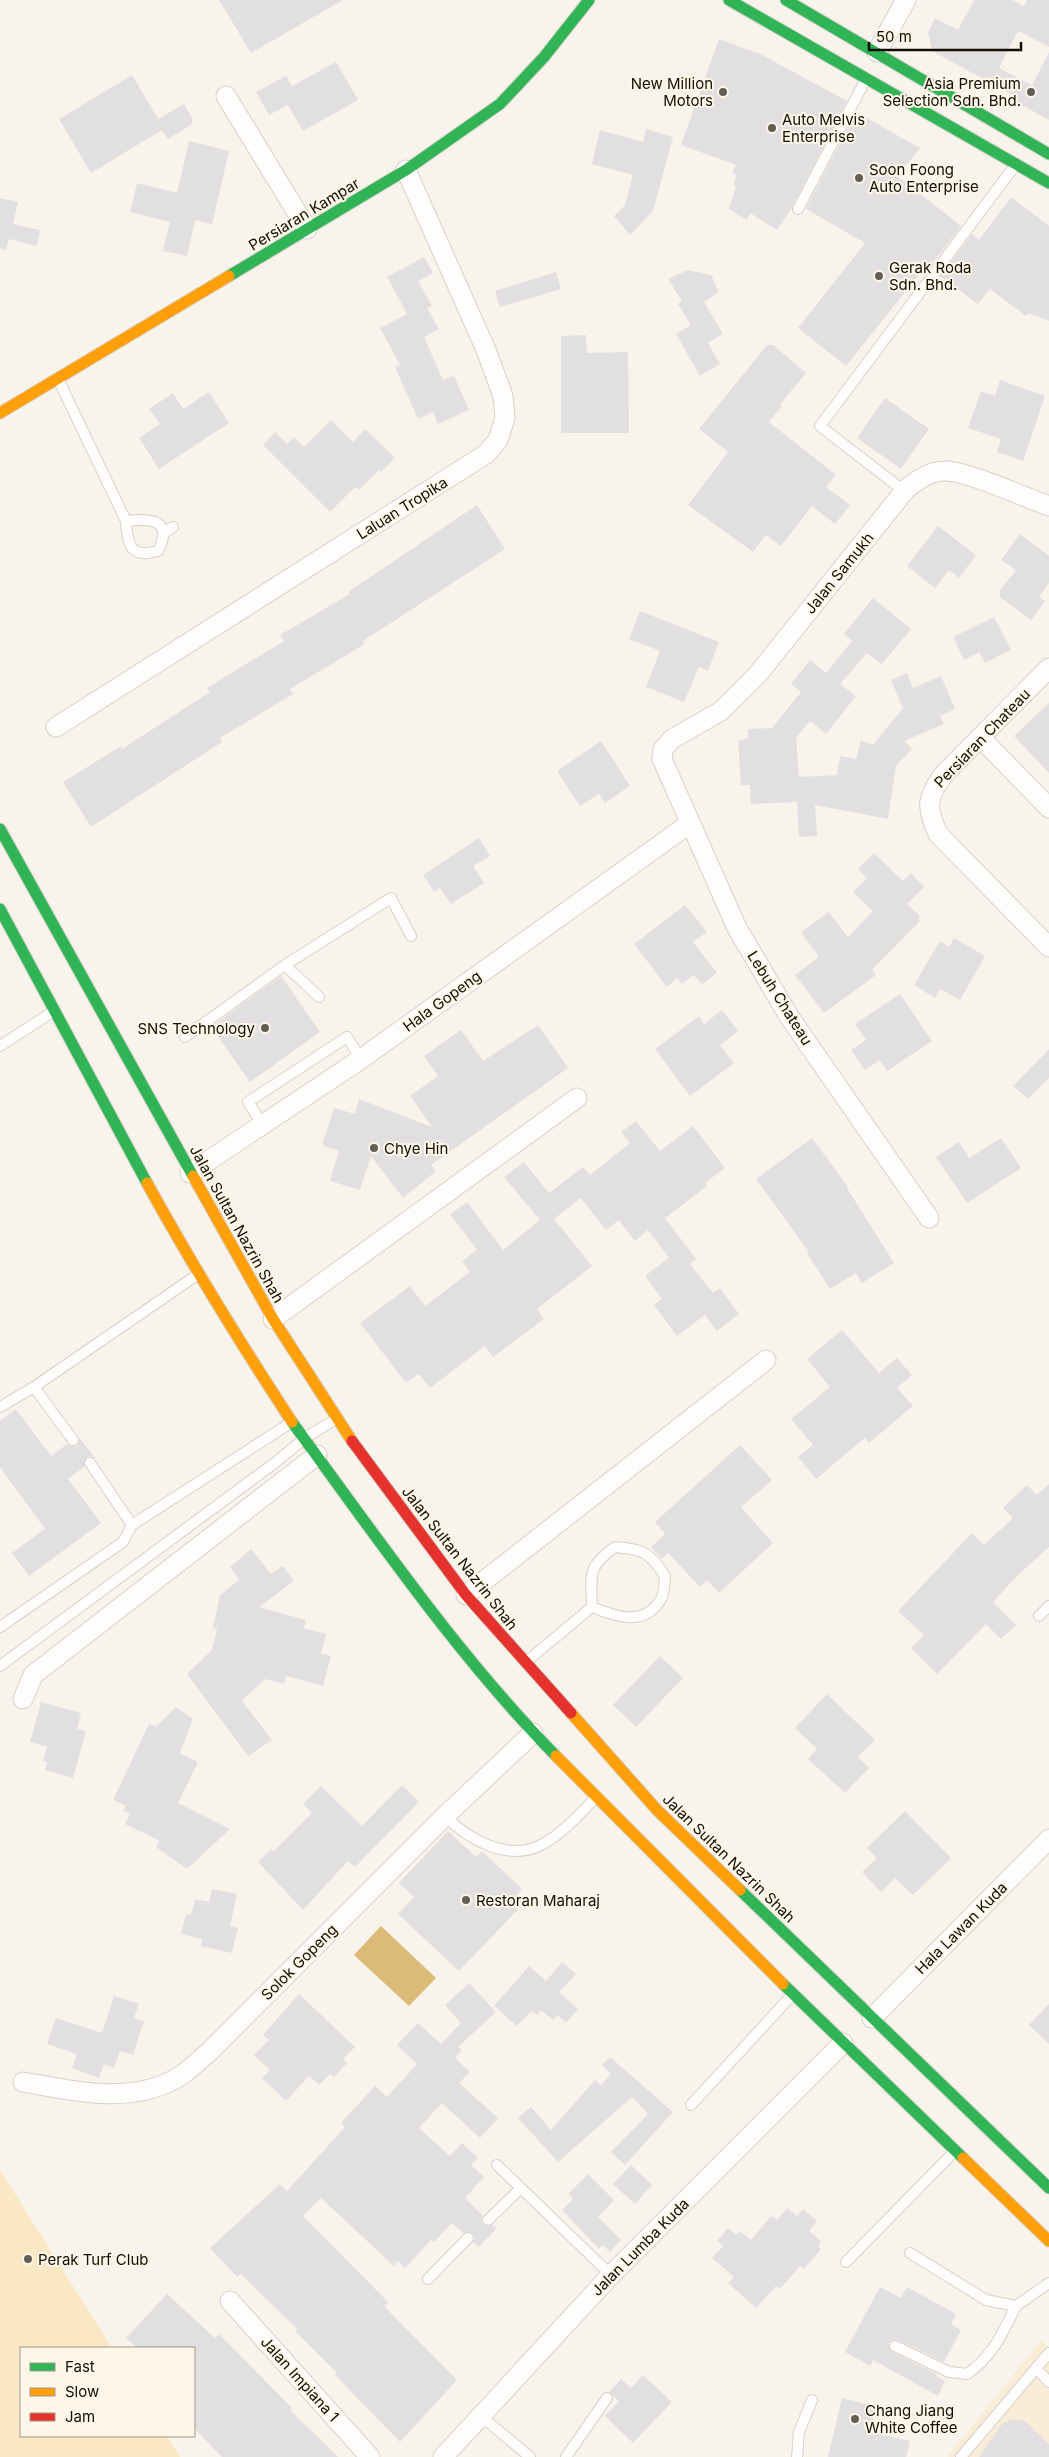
<svg xmlns="http://www.w3.org/2000/svg" width="1049" height="2457" viewBox="0 0 1049 2457" font-family="Inter,sans-serif">
<rect width="100%" height="100%" fill="#f8f4ec"/>
<!-- built -->
<path fill="#f9edd8" d="M1041,2340L1049,2348V2457H947Z"/>
<!-- green -->
<path fill="#fae7c4" d="M0,2170L112,2348H21V2436H167L180,2457H0Z"/>
<!-- water -->
<path fill="#dbbb77" d="M381,1926L436,1978L409,2006L354,1955Z"/>
<!-- building -->
<path fill="#e2dfe0" d="M219,0H343L251,53Z
M974,0H1012L1024,6L1027,0H1049V47L1018,31L999,68L1032,85L1049,52V120L1009,98L1011,94L932,51L928,32L935,18L958,30Z
M719,39L760,54L847,101L791,209L777,230L750,213L747,220L729,209L736,186L733,185L737,175L732,173L736,165L681,145Z
M336,62L358,100L303,131L288,105L269,115L256,92L286,76L292,86Z
M132,75L158,119L184,104L192,118V124L168,139L162,130L91,173L59,119Z
M856,112L920,148L898,176L961,226L929,268L926,266L846,366L798,328L865,243L806,209Z
M646,129L673,137L653,211L630,235L614,216L625,205L633,175L592,164L600,130L643,142Z
M189,141L229,151L212,224L195,220L187,256L163,251L170,222L130,212L137,183L177,193Z
M1011,197L1049,226V321L1028,313L1026,316L990,289L978,304L940,276L972,234L979,240Z
M0,198L18,202L13,224L40,230L37,246L9,239L6,250L0,249Z
M424,257L433,273L418,281L432,306L427,308L439,329L424,337L443,380L454,376L469,410L438,424L433,412L418,419L395,367L400,365L380,328L407,314L387,277Z
M688,270L711,275L719,292L704,302L723,334L708,343L720,364L700,376L676,334L691,325L678,304L682,301L668,279Z
M556,272L561,289L500,307L495,291Z
M586,335L587,353L628,352L629,433H561V336Z
M767,345H773L806,373L780,404L782,406L769,422L836,475L826,487L850,505L835,524L812,506L781,546L766,535L753,552L688,505L728,452L699,429Z
M1000,380L1045,396L1023,461L997,452L1001,439L968,428L981,391L995,396Z
M209,392L229,423L159,469L139,438L160,424L149,409L173,393L183,409Z
M885,398L929,429L901,469L857,438Z
M331,420L353,442L365,429L395,458L381,472L379,470L359,490L355,487L330,512L263,445L275,432L287,444L294,437L304,447Z
M477,505L505,549L363,641L365,644L290,689L293,694L220,738L222,742L91,827L63,782L121,746L122,749L210,692L207,688L284,641L280,635L350,594L348,592Z
M938,526L976,555L959,578L949,570L935,588L907,566Z
M1020,534L1049,556V583L1039,597L1045,601L1031,620L1000,597V590L1016,570L1001,560Z
M873,598L911,629L881,665L882,663L881,664L867,653L840,684L856,696L826,734L810,721L796,738L799,777L837,775L840,756L856,759L861,740L873,745L903,708L891,680L907,673L913,688L941,676L955,709L940,716L944,724L904,741L912,749L896,766L888,819L815,805L817,836L799,837L797,802L751,804L750,785H741L738,740L748,739V729L772,728L801,692L791,684L810,660L826,673L852,641L844,634Z
M640,611L719,642L708,671L699,667L684,702L646,687L660,651L629,639Z
M994,617L1011,650L985,663L979,652L964,660L953,637Z
M1049,703V773L1014,736Z
M601,741L630,786L605,803L599,794L580,806L557,771Z
M479,838L490,856L473,866L484,883L451,904L440,888L434,892L423,875Z
M874,853L903,881L911,873L924,887L907,904L919,915V922L872,970L876,975L824,1013L795,975L819,957L801,932L829,912L848,937L873,911L853,892L867,878L858,869Z
M685,905L707,932L693,942L717,973L702,984L694,975L682,984L677,978L667,987L634,944Z
M954,938L985,956L960,1000L940,989L935,998L914,985L940,941L949,947Z
M281,976L320,1032L250,1082L211,1027Z
M900,994L932,1041L887,1071L880,1060L865,1070L851,1050L866,1040L855,1024Z
M722,1010L738,1031L720,1045L734,1063L690,1096L655,1049L699,1016L704,1024Z
M538,1025L568,1068L431,1165L436,1171L403,1198L371,1156L360,1190L330,1181L339,1151L322,1145L334,1108L355,1114L359,1099L432,1127L410,1096L438,1076L424,1056L461,1030L483,1061Z
M1049,1049V1078L1028,1099L1013,1086Z
M636,1121L660,1151L693,1126L725,1168L705,1183L707,1186L665,1218L696,1259L690,1264L713,1293L720,1288L739,1314L717,1331L705,1315L677,1336L654,1305L662,1299L645,1276L669,1258L648,1230L635,1241L619,1220L606,1230L581,1198L554,1219L592,1266L537,1309L544,1319L493,1357L485,1346L430,1388L419,1374L406,1383L360,1323L410,1286L425,1306L470,1272L462,1261L477,1250L450,1214L467,1202L503,1250L540,1220L504,1177L524,1162L549,1193L583,1167L590,1175L630,1143L621,1132Z
M812,1138L848,1187L847,1188L894,1263L862,1283L856,1273L830,1289L807,1253L809,1252L756,1179Z
M1001,1138L1021,1168L967,1203L936,1157L959,1142L969,1158Z
M842,1330L879,1373L897,1358L912,1375L897,1388L913,1406L869,1443L865,1438L816,1479L798,1457L813,1445L791,1419L830,1387L807,1359Z
M16,1409L51,1456L67,1444L71,1446H77L79,1442V1437L95,1458L90,1456L86,1458L84,1467L68,1479L101,1523L29,1576L12,1553L45,1529L0,1467V1421Z
M740,1445L772,1480L741,1507L773,1543L719,1593L707,1580L700,1587L668,1553L662,1559L651,1547L665,1534L655,1522Z
M1049,1484V1547L1016,1577L993,1602L1016,1625L1001,1639L986,1624L937,1674L911,1648L924,1635L898,1611L972,1533L984,1545L1013,1518L1003,1508L1027,1485L1037,1495Z
M251,1549L271,1574L283,1566L294,1581L259,1607L306,1620L304,1628L326,1634L321,1653L331,1656L323,1686L286,1676L284,1684L265,1679L242,1701L272,1740L248,1756L187,1674L212,1650L217,1629L213,1628L220,1595L239,1580L230,1567Z
M660,1656L683,1678L636,1727L613,1705Z
M827,1694L875,1740L858,1757L869,1768L845,1793L808,1759L817,1749L795,1728Z
M41,1702L81,1713L77,1729L86,1731L73,1778L45,1770L47,1762L43,1761L47,1747L30,1742Z
M176,1707L193,1719L180,1753L198,1762L178,1803L230,1829L187,1869L156,1847L160,1841L125,1824L130,1814L123,1811L126,1806L113,1800L149,1724L156,1727Z
M402,1785L419,1802L355,1867L348,1861L303,1910L258,1862L271,1849L273,1852L312,1813L303,1804L321,1786L362,1826Z
M905,1811L951,1858L913,1895L895,1878L881,1892L862,1872L877,1858L867,1848Z
M448,1831L476,1857L482,1851L522,1889L516,1896L524,1903L459,1971L398,1914L414,1897L399,1883Z
M212,1889L237,1894L230,1926L238,1928L232,1953L201,1946L202,1939L181,1934L186,1914L191,1915L195,1899L209,1902Z
M562,1962L576,1974L559,1992L578,2009L566,2023L558,2015L553,2020L541,2010L537,2015L531,2011L517,2026L494,2006L529,1966L546,1981Z
M469,1983L496,2012L458,2047L462,2050L455,2058L470,2072L459,2083L498,2118L480,2138L442,2103L419,2128L450,2156L462,2143L478,2158L471,2165L484,2177L465,2198L483,2216L481,2221L483,2225H493L497,2228L479,2247L473,2242L475,2237L472,2233H463L452,2223L434,2242L431,2240L405,2268L398,2261L394,2266L321,2198L303,2216L388,2302L384,2306L457,2380L400,2442L335,2375L337,2373L295,2331L297,2329L241,2274L237,2277L210,2248L280,2184L287,2191L345,2127L341,2123L375,2086L387,2097L417,2064L397,2045L418,2023L441,2044L461,2023L445,2005Z
M299,1994L355,2047L343,2059L347,2063L334,2077L330,2074L319,2085L309,2076L286,2101L262,2078L270,2070L254,2055L269,2040L263,2035Z
M114,1996L139,2004L134,2018L144,2021L133,2055L120,2051L114,2068L104,2064L99,2078L72,2068L77,2054L47,2044L56,2018L102,2033Z
M1049,2004V2044L1029,2025Z
M610,2057L673,2112L625,2165L611,2152L648,2114L632,2097L558,2162L518,2118L531,2107L551,2130L595,2080L601,2085L611,2074L602,2065Z
M631,2165L652,2185L635,2204L613,2184Z
M588,2174L614,2200L598,2217L621,2240L610,2252L603,2245L599,2249L562,2210L573,2199L568,2194Z
M787,2208L797,2216L803,2209L817,2221L809,2231L821,2241L818,2246L821,2249L804,2269L800,2266L780,2289L776,2286L756,2308L728,2283L734,2277L712,2258L723,2246L717,2241L728,2228L736,2235L740,2231L751,2240L771,2216L777,2220Z
M880,2287L901,2298L907,2287L956,2314L951,2324L961,2330L944,2362L898,2340H892L889,2343L892,2352L937,2374L936,2376L945,2381L938,2396L873,2360L870,2366L845,2352Z
M167,2294L215,2338L219,2334L292,2408L290,2410L338,2457H222L194,2428V2348H137L126,2338Z
M643,2375L672,2402L633,2443L605,2416L619,2401L609,2392L621,2379L631,2388Z
M842,2398L876,2407L870,2432L910,2441L906,2457H828Z
M1012,2419L1025,2421L1049,2444V2457H979L1001,2425Z"/>
<g fill="none" stroke-linecap="round" stroke-linejoin="round">
<!-- lane casing -->
<g stroke="#d5d0c8" stroke-width="12">
<path id="lane" d="M798,209L866,79
M58,379L126,521C127,545 131,559 158,551C174,519 150,518 126,521
M904,491L820,426L1016,164
M164,533L173,527
M285,965L319,997
M185,1037L285,965L391,898L411,936
M0,1046L54,1011
M263,1125L248,1102L347,1037L361,1059
M34,1387L73,1440
M0,1407L34,1387L197,1275
M90,1463L132,1525L292,1422
M615,1547C642,1549 650,1552 665,1576C664,1582 665,1593 661,1599C645,1627 616,1617 592,1607C591,1574 587,1567 615,1547Z
M1039,1616L1049,1606
M0,1627L123,1542L132,1525
M527,1661L592,1607
M0,1666L276,1462L305,1438L336,1419
M445,1816C468,1839 506,1861 539,1846C559,1837 580,1814 595,1798
M691,2105L793,1994
M497,2165L611,2275
M488,2220L521,2188
M910,2253L986,2300L1016,2306L1049,2283
M846,2262L955,2151
M428,2279L468,2238
M895,2346L949,2372L967,2374C992,2357 1003,2333 1016,2306
M1036,2368L1049,2382
M481,2416L530,2457
M566,2457L607,2398
M797,2457L799,2432L812,2400
M961,2457L1049,2353"/>
</g>
<!-- street casing -->
<g stroke="#d5d0c8" stroke-width="21">
<path id="street" d="M877,52L906,0
M226,96L307,229
M1049,668L944,774C926,798 926,807 938,834L1049,947
M56,727L486,454L498,440L505,418L503,396L486,350L406,170
M980,737L1049,808
M190,1173L361,1059L689,824
M929,1218L790,1018L737,928L662,759L663,749L672,739L721,711L758,674L906,489C918,480 931,470 947,471C972,473 1024,497 1049,506
M273,1319L577,1098
M466,1595L766,1360
M23,1699L33,1675L317,1455
M872,2018L1049,1839
M23,2082C73,2091 130,2105 177,2078C189,2071 199,2060 210,2051L445,1816L533,1733
M230,2301L370,2457
M443,2457L611,2275L843,2043"/>
</g>
<!-- fast casing -->
<g stroke="#d5d0c8" stroke-width="13">
<path id="fast" d="M729,0L1049,183
M786,0L1049,154
M229,276L406,170L500,104L544,57L589,0
M0,829L193,1176
M0,909L147,1183
M292,1422C376,1536 457,1655 556,1756
M740,1890L1049,2188
M783,1984L963,2158"/>
</g>
<!-- slow casing -->
<g stroke="#d5d0c8" stroke-width="13">
<path id="slow" d="M0,413L229,276
M193,1176L273,1319L352,1441
M147,1183C192,1265 241,1344 292,1422
M571,1713L657,1810L740,1890
M556,1756L783,1984
M963,2158L1049,2241"/>
</g>
<!-- jam casing -->
<g stroke="#d5d0c8" stroke-width="13">
<path id="jam" d="M352,1441L466,1595L571,1713"/>
</g>
<!-- lane -->
<use href="#lane" stroke="#fefdfc" stroke-width="10"/>
<!-- street -->
<use href="#street" stroke="#fefdfc" stroke-width="19"/>
<!-- fast -->
<use href="#fast" stroke="#30b455" stroke-width="11"/>
<!-- slow -->
<use href="#slow" stroke="#ff9f0a" stroke-width="11"/>
<!-- jam -->
<use href="#jam" stroke="#e5322d" stroke-width="11"/>
</g>
<!-- markers -->
<g fill="#625e56" stroke="#fef6e6" stroke-width="2">
<circle cx="723" cy="92" r="5"/>
<circle cx="1031" cy="92" r="5"/>
<circle cx="772" cy="128" r="5"/>
<circle cx="859" cy="178" r="5"/>
<circle cx="879" cy="276" r="5"/>
<circle cx="265" cy="1028" r="5"/>
<circle cx="374" cy="1148" r="5"/>
<circle cx="466" cy="1900" r="5"/>
<circle cx="28" cy="2259" r="5"/>
<circle cx="855" cy="2419" r="5"/>
</g>
<g text-anchor="middle" dominant-baseline="central" stroke-width="4" stroke-linejoin="round" paint-order="stroke">
<!-- poi labels -->
<g font-size="15" fill="#120e05" stroke="#fef6e6" text-anchor="start">
<text x="713" y="83" text-anchor="end">New Million<tspan x="713" dy="17">Motors</tspan></text>
<text x="1021" y="83" text-anchor="end">Asia Premium<tspan x="1021" dy="17">Selection Sdn. Bhd.</tspan></text>
<text x="782" y="119">Auto Melvis<tspan x="782" dy="17">Enterprise</tspan></text>
<text x="869" y="169">Soon Foong<tspan x="869" dy="17">Auto Enterprise</tspan></text>
<text x="889" y="267">Gerak Roda<tspan x="889" dy="17">Sdn. Bhd.</tspan></text>
<text x="255" y="1028" text-anchor="end">SNS Technology</text>
<text x="384" y="1148">Chye Hin</text>
<text x="476" y="1900">Restoran Maharaj</text>
<text x="38" y="2259">Perak Turf Club</text>
<text x="865" y="2410">Chang Jiang<tspan x="865" dy="17">White Coffee</tspan></text>
</g>
<!-- street labels -->
<g font-size="15" fill="#120e05" stroke="#fef6e6">
<text transform="translate(304 214) rotate(-31)">Persiaran Kampar</text>
<text transform="translate(402 508) rotate(-32)">Laluan Tropika</text>
<text transform="translate(839 573) rotate(-51)">Jalan Samukh</text>
<text transform="translate(982 738) rotate(-46)">Persiaran Chateau</text>
<text transform="translate(780 998) rotate(58)">Lebuh Chateau</text>
<text transform="translate(442 1001) rotate(-36)">Hala Gopeng</text>
<text transform="translate(237 1224) rotate(61)">Jalan Sultan Nazrin Shah</text>
<text transform="translate(460 1558) rotate(52)">Jalan Sultan Nazrin Shah</text>
<text transform="translate(729 1858) rotate(44)">Jalan Sultan Nazrin Shah</text>
<text transform="translate(961 1928) rotate(-45)">Hala Lawan Kuda</text>
<text transform="translate(299 1962) rotate(-45)">Solok Gopeng</text>
<text transform="translate(640 2247) rotate(-45)">Jalan Lumba Kuda</text>
<text transform="translate(300 2379) rotate(48)">Jalan Impiana 1</text>
</g>
</g>
<!-- legend -->
<rect x="20" y="2347" width="175" height="90" fill="#fef6e6" stroke="#a0998c"/>
<rect x="30" y="2363" width="25" height="8" fill="#30b455" stroke="#a0998c"/>
<text x="65" y="2372" font-size="15" fill="#120e05">Fast</text>
<rect x="30" y="2388" width="25" height="8" fill="#ff9f0a" stroke="#a0998c"/>
<text x="65" y="2397" font-size="15" fill="#120e05">Slow</text>
<rect x="30" y="2413" width="25" height="8" fill="#e5322d" stroke="#a0998c"/>
<text x="65" y="2422" font-size="15" fill="#120e05">Jam</text>
<!-- scale -->
<path d="M869 42v8h152v-8" fill="none" stroke="#120e05" stroke-width="2.5"/>
<text x="876" y="42" font-size="15" fill="#120e05" stroke="#fef6e6" stroke-width="4" paint-order="stroke">50 m</text>
</svg>
